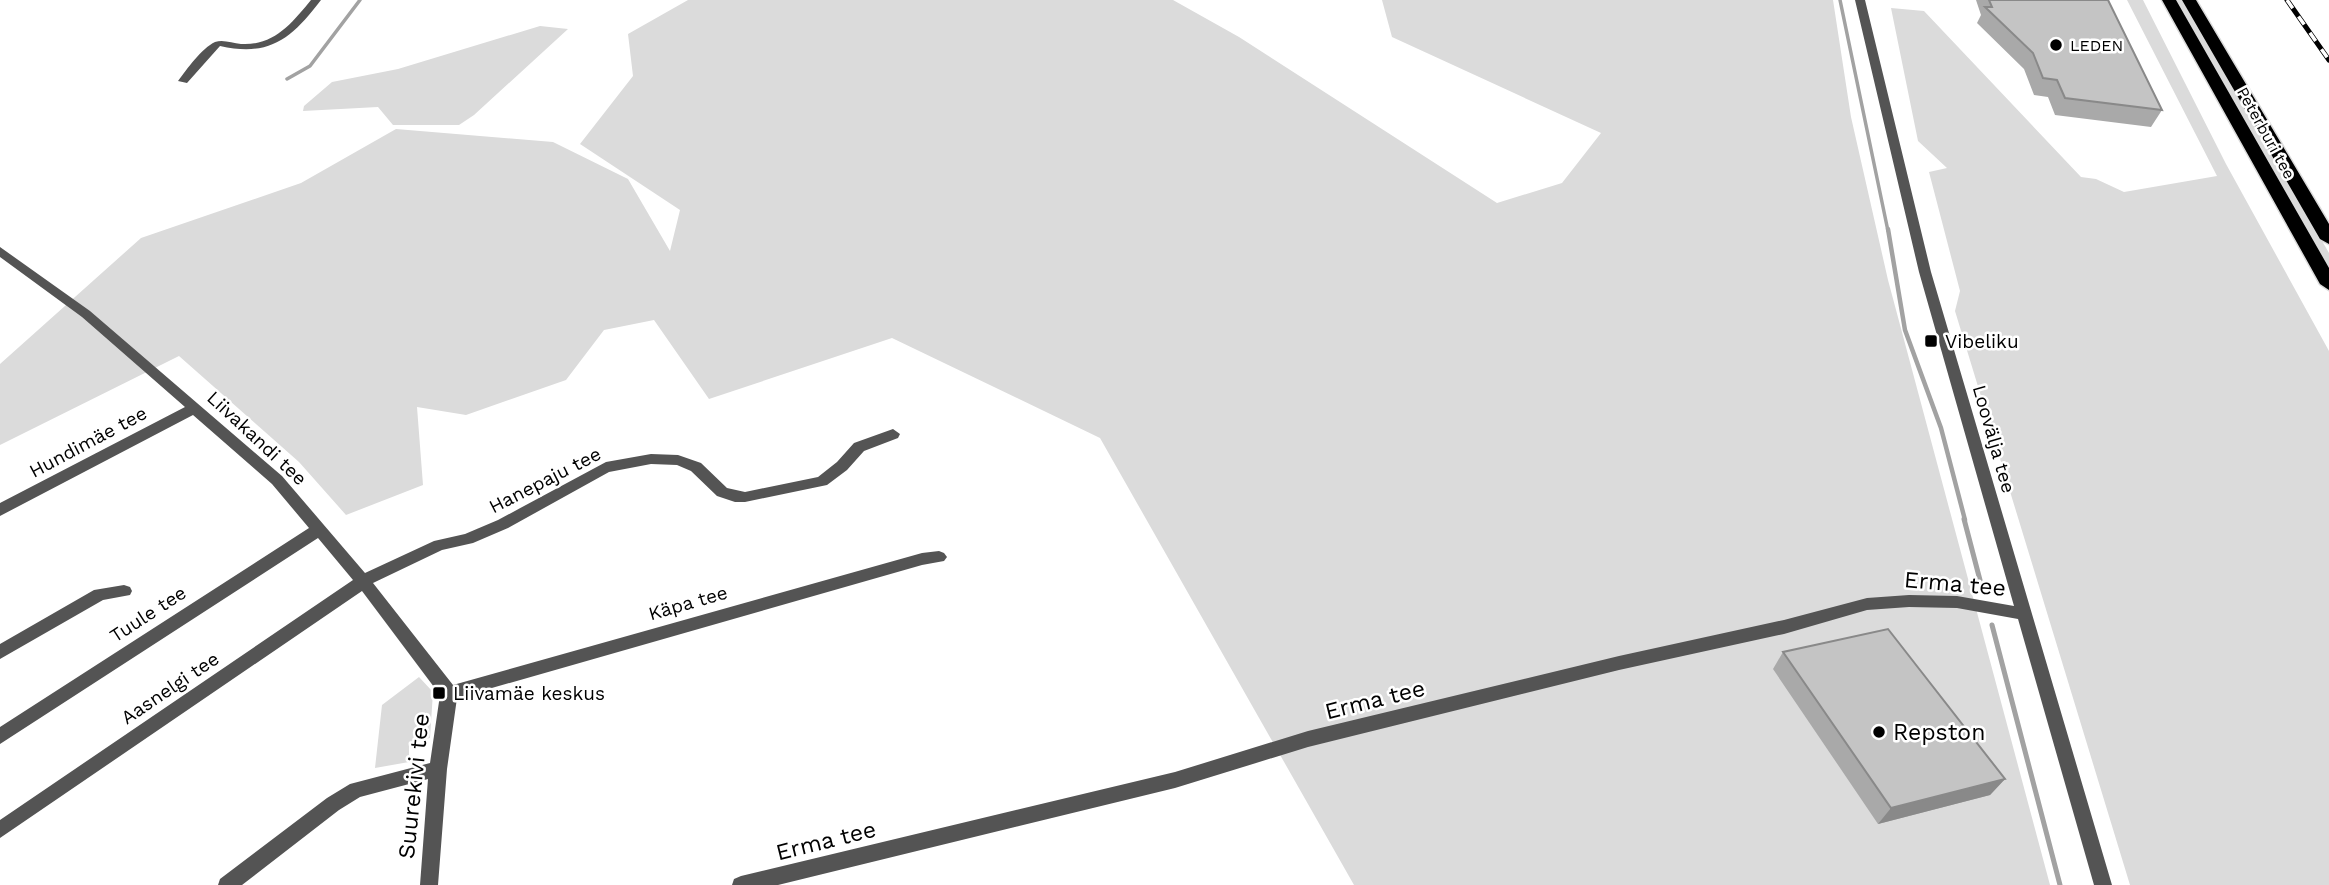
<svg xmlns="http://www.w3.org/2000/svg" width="2329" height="885" viewBox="0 0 2329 885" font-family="'Work Sans',sans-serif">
<rect width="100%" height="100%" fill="#fff"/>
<!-- green -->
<path fill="#dbdbdb" d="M688,0H1173L1239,37L1497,203L1562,183L1601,133L1392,37L1382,0H1833L1851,117L1888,280L2050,885H1354L1100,438L892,338L709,399L654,320L604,330L566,380L466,415L417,407L423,485L346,515L299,462L179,356L0,445V364L141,238L301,183L396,129L553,142L628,179L670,251L680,210L580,144L633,76L628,34Z
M2127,0H2143L2226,164L2329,351V885H2130L1955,311L1960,291L1929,172L1947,168L1918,141L1891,8L1924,11L2081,177L2096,179L2124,192L2217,176Z
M2177,0H2183L2329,253V266Z
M540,26L568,29L474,115L459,125H393L378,107L303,111L304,106L332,82L398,69Z
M419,677L433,692L430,738L409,743V762L375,768L382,705Z"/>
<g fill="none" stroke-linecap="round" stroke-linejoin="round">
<!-- stream-far2 -->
<path stroke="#a2a2a2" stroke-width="3.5" d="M1840,0L1888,231
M287,79L310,66L360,0"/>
<!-- stream-far1 -->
<path stroke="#a2a2a2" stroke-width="4.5" d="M1888,229L1905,330L1941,428L1965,520"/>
<!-- stream -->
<path stroke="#a2a2a2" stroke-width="5" d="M1964,519L1981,584
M1992,625L2060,885"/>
<!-- highway casing -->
<g stroke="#dbdbdb" stroke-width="3">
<path id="highway" d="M2162,0H2176L2329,268V290L2320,284Z
M2182,0H2196L2329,224V244L2320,239Z"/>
</g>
<!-- minor -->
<path fill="#545454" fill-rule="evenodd" d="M311,0H321C291,39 270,57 220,46L187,83L178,81C187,69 202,48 215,42C223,39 232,43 241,44C274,46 292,23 311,0Z
M1855,0H1865L1931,272L2112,885H2094L2018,619L1957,608L1909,607L1867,610L1784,634L1619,670L1308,747L1175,788L778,885H732L734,879L741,876L1175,772L1308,731L1619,656L1784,620L1867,598L1909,595L1957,596L2014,606L1919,272Z
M0,247L90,311L282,476L365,573L434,541L465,534L498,520L606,462L651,454L678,455L701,463L727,488L745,492L818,477L837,462L854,443L893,429L900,434L898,438L864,451L847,470L827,485L745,502H735L717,496L691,471L677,465L651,464L609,472L508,528L473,543L442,550L373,583L453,685L922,553L939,551L944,553L947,557L944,561L922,565L457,698L447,769L438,885H420L428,779L360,797L339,810L242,885H218L220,879L327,798L350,784L430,763L440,695L362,591L0,838V820L353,580L318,538L0,744V727L309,528L272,484L193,415L0,516V503L185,407L82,317L0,257Z
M124,585L130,587L132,591L130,595L103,600L0,659V644L94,590Z"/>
<!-- highway -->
<use href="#highway" fill="#000" fill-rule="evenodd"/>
<!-- rail casing -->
<g stroke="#000" stroke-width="5">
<path id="rail" d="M2287,0L2329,60"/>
</g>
<!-- rail -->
<use href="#rail" stroke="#fff" stroke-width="3.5" stroke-dasharray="10" stroke-linecap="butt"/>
</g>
<!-- wall -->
<path fill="#a9a9a9" d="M1976,0H2108L2162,110L2151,127L2055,115L2048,97L2034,95L2024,69L1977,23L1981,15Z
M1783,652L2005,779L1990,795L1878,824L1773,669Z"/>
<!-- shaded-wall -->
<path fill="#898989" d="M2005,779L1990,795L1878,824L1891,808Z"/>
<!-- building -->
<path fill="#c4c4c4" stroke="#898989" stroke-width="2" d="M1989,0H2108L2162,110L2065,98L2057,80L2043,78L2033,53L1985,7H1992Z
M1888,629L2005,779L1891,808L1783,652Z"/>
<!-- markers -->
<g fill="#000" stroke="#fff" stroke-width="2.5">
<circle cx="2056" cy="45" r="7"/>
<rect x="1924" y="334" width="14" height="14" rx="3.5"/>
<rect x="432" y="686" width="14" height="14" rx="3.5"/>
<circle cx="1879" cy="732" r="7"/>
</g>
<g text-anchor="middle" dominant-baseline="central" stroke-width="5" stroke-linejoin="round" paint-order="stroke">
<!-- far-poi labels -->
<g font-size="16" fill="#000" stroke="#fff" text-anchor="start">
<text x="2070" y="45">LEDEN</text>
</g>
<!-- far-street labels -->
<g font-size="16" fill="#000" stroke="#fff">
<text transform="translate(2266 133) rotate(61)">Peterburi tee</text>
</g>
<!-- poi labels -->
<g font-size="19" fill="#000" stroke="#fff" text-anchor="start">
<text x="1945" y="341">Vibeliku</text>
<text x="453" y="693">Liivamäe keskus</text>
</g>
<!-- street labels -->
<g font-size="19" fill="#000" stroke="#fff">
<text transform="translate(257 438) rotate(43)">Liivakandi tee</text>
<text transform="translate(1994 439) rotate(74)">Loovälja tee</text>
<text transform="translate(88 442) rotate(-28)">Hundimäe tee</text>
<text transform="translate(545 480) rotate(-27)">Hanepaju tee</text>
<text transform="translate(688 603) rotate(-16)">Käpa tee</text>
<text transform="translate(148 614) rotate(-33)">Tuule tee</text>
<text transform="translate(170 688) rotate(-34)">Aasnelgi tee</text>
</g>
<!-- near-street labels -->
<g font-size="23" fill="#000" stroke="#fff">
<text transform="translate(1955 584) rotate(5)">Erma tee</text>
<text transform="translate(1375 700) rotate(-14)">Erma tee</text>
<text transform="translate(414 786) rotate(-84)">Suurekivi tee</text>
<text transform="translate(826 841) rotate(-14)">Erma tee</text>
</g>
<!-- near-poi labels -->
<g font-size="23" fill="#000" stroke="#fff" text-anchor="start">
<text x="1893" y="732">Repston</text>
</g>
</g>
</svg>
